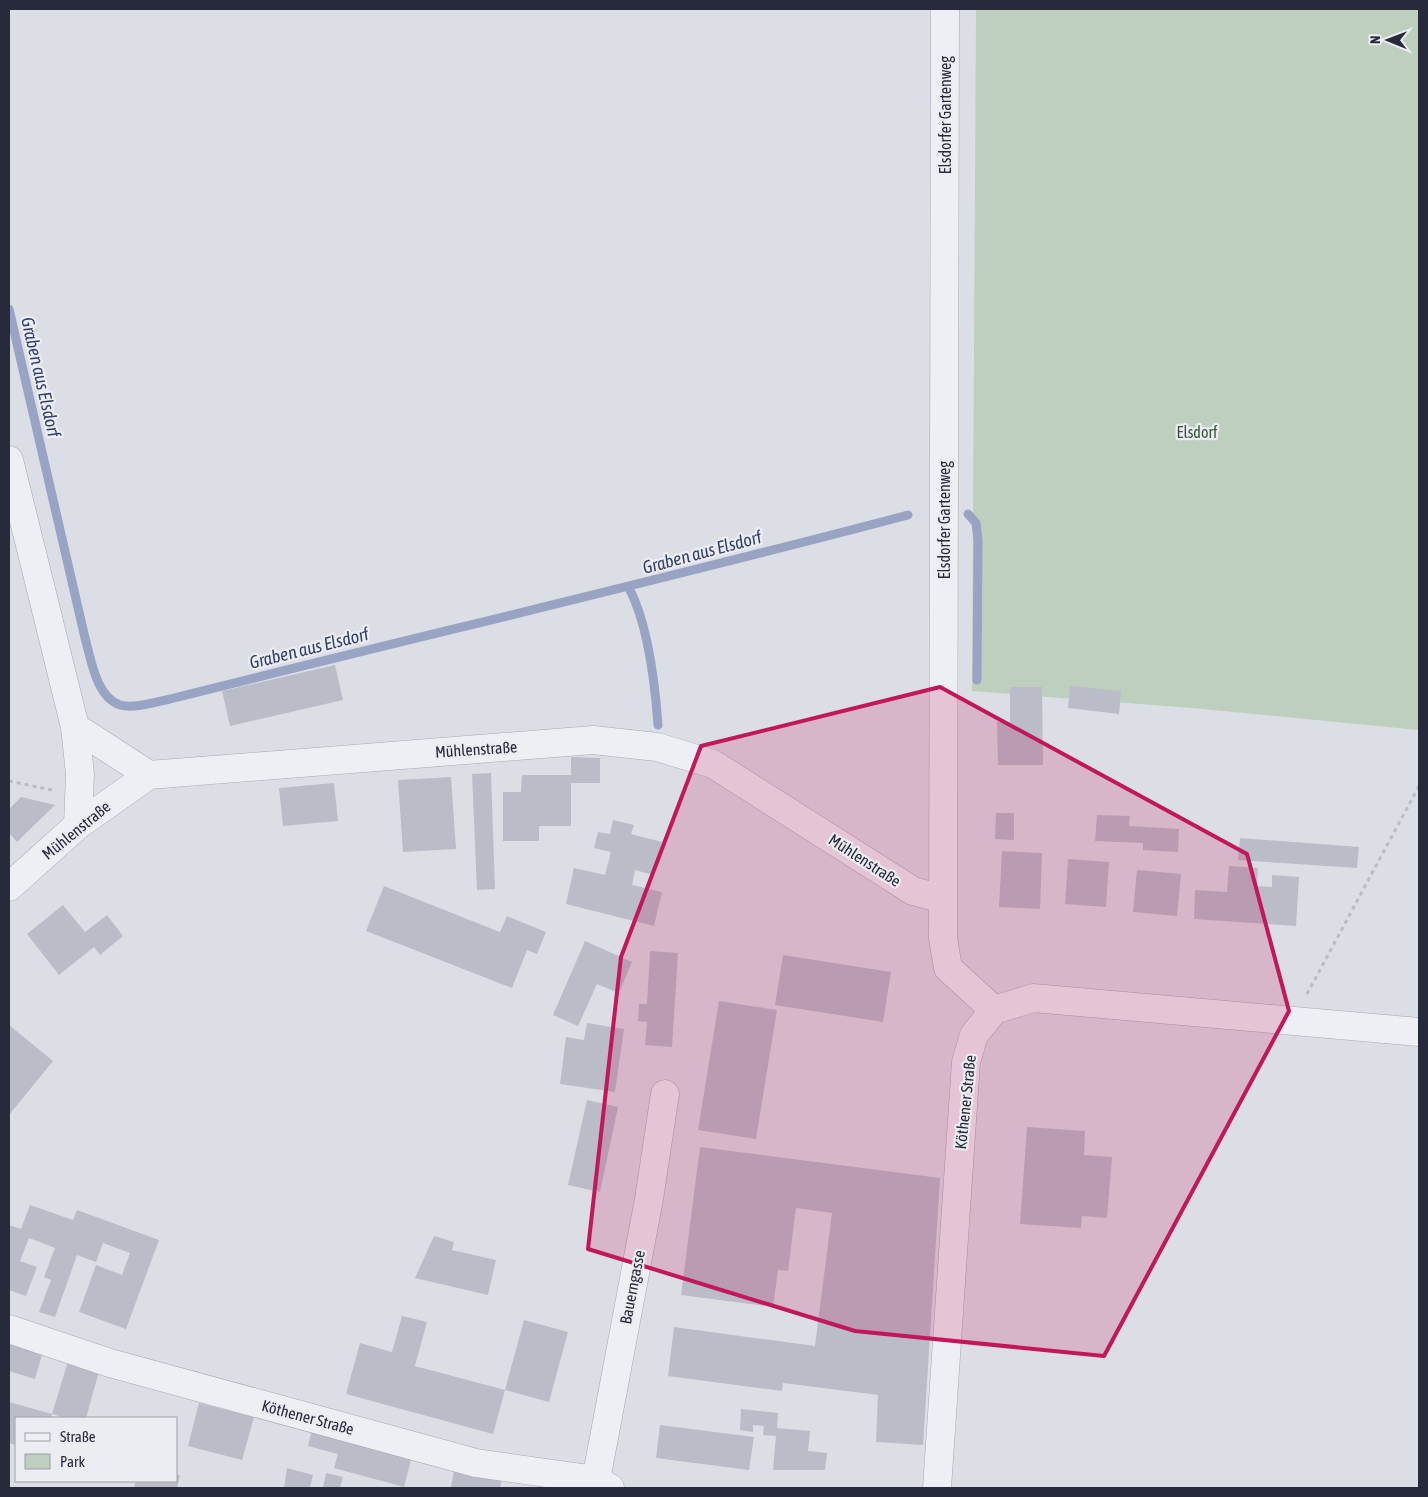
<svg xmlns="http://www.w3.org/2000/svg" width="1428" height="1497" viewBox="0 0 1428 1497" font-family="'Asap Condensed',sans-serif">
<rect width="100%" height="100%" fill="#dcdee5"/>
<!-- green -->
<path fill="#becfbe" d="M976,9H1419V730L1192,708L972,691Z"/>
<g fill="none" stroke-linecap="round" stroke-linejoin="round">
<!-- stream -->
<path stroke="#99a4c4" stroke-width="9" d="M9,309L85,638C91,659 96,697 120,705C135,709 155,702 170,699C416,637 663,580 908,515
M968,514L976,523L978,540L977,680
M629,588C648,624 655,684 658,725"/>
</g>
<!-- building -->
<path fill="#babcc8" d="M335,665L343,700L230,726L222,691Z
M1070,686L1121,691L1119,714L1068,708Z
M1010,687H1042L1043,765H998L997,722H1010Z
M571,757L600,758V783H571V826H539V841H503V792H521L522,775H571Z
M491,773L495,889L477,890L472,774Z
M451,777L456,849L403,852L398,780Z
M334,783L338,821L283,826L279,788Z
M21,797L55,805L17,842L9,833V809Z
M996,813H1014V840L995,839Z
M1097,815L1130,816L1129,826L1179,829L1178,852L1143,850V843L1095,841Z
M613,820L634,825L631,834L662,842L653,875L635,870L632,885L662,892L654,926L566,904L574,868L605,875L611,852L594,848L598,832L610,834Z
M1240,838L1359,847L1357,868L1238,860Z
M1002,851L1042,853L1040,909L999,907Z
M1068,859L1109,862L1106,907L1065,904Z
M1229,866L1258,868L1257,886L1272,887V875L1299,877L1296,926L1194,919L1195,890L1227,892Z
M1137,870L1181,874L1177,916L1133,912Z
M384,886L500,932L507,916L546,932L537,954L527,950L512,988L366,931Z
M63,905L85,932L107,915L123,936L100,955L94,947L59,975L27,934Z
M585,941L632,962L619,993L597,984L578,1026L553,1015Z
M650,951L678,953L672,1047L645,1045L647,1022L638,1021L639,1004H647Z
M783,955L891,972L883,1022L775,1005Z
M719,1001L777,1010L756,1139L698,1130Z
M587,1023L624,1029L615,1092L560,1084L566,1037L584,1040Z
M9,1025L53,1061L9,1115Z
M587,1100L618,1107L600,1192L568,1185Z
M1027,1127L1085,1131L1084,1155L1112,1157L1107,1218L1082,1216L1081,1228L1020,1224Z
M700,1147L940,1178L923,1445L876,1442L878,1395L783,1383L782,1391L668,1376L674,1327L815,1346L832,1213L796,1208L788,1271L778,1270L773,1307L681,1295Z
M30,1205L73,1220L77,1210L159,1240L126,1329L79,1312L96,1265L122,1275L130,1253L103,1243L96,1262L77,1255L55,1317L39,1312L51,1280L44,1277L55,1248L29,1238L20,1261L37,1267L26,1296L9,1290V1225L21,1229Z
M434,1236L454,1242L452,1250L496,1260L488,1295L415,1278Z
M402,1316L427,1322L415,1366L505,1390L493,1434L346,1394L360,1343L392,1352Z
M524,1320L568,1332L549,1402L505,1390Z
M9,1338L44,1348L35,1379L9,1371Z
M69,1358L100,1368L86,1418H66L52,1414Z
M9,1402L52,1414L51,1418H16V1445L9,1443Z
M199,1403L254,1417L242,1460L188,1446Z
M741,1409L778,1413L777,1428L810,1431L808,1451L827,1453L825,1470H773L776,1436L763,1435L764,1426L753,1425V1432L740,1430Z
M313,1425L413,1452L404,1487L334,1468L338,1454L308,1446Z
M660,1425L754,1437L749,1470L656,1458Z
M287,1468L313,1475L310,1487L314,1488H284Z
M454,1470L502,1479L500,1488H451Z
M326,1473L343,1477L340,1488H323Z
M176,1475H180L177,1488H134L136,1481H176Z"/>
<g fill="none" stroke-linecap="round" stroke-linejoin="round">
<!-- minor casing -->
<g stroke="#a6a8b2" stroke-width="29">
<path id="minor" d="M945,9L943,938L948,968L994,1010
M9,460L75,727L149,775
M75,727L80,774L78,825
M9,887L78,825L149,775L593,740L657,747L713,764L913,891L943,899
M9,1329L110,1363L476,1463L596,1480L610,1488
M596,1480L649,1199L665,1094
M937,1488L966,1062L974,1035L994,1010L1033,998L1419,1032"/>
</g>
<!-- path -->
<path stroke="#babcc4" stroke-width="3" stroke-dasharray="4 4" stroke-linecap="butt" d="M9,781L52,790
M1307,994L1419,786"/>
<!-- minor -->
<use href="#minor" stroke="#eeeff4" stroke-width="28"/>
</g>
<!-- marked area -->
<path fill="#c2185b" fill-opacity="0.2" stroke="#c2185b" stroke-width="4" stroke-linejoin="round" d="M940,687L1247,854L1289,1011L1104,1356L855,1331L588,1249L621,957L701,746Z"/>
<g text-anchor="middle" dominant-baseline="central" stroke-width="4.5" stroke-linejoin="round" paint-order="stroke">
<!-- street labels -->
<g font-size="16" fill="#272a3b" stroke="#ebedf3">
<text transform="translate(945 115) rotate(-90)">Elsdorfer Gartenweg</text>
<text transform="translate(944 520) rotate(-90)">Elsdorfer Gartenweg</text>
<text transform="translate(476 749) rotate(-4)">Mühlenstraße</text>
<text transform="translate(76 830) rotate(-39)">Mühlenstraße</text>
<text transform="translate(865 860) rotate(33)">Mühlenstraße</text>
<text transform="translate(965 1102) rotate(-84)">Köthener Straße</text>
<text transform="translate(632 1287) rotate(-79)">Bauerngasse</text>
<text transform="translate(308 1417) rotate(15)">Köthener Straße</text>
</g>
<!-- park labels -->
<g font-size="16" fill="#355536" stroke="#ebedf3">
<text x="1197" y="432">Elsdorf</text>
</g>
<!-- water labels -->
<g font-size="18" font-style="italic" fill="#34406c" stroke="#ebedf3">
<text transform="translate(41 377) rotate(77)">Graben aus Elsdorf</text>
<text transform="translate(702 552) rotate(-15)">Graben aus Elsdorf</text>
<text transform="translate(309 648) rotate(-14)">Graben aus Elsdorf</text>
</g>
</g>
<!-- border -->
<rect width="1428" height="1497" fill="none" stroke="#272a3b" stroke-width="20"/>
<!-- legend -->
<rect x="15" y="1417" width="162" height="65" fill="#ebedf3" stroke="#9d9fa9"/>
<rect x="25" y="1433" width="25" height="8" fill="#eeeff4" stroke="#9d9fa9"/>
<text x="60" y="1442" font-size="15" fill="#272a3b">Straße</text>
<rect x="25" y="1454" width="25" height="15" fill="#becfbe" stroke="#9d9fa9"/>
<text x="60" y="1467" font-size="15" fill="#272a3b">Park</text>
<!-- north arrow -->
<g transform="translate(1388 40) rotate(271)" stroke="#ebedf3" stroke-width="4" paint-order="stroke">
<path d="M0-4L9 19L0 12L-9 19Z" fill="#272a3b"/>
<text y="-8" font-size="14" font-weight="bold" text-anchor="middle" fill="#272a3b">N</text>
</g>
</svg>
